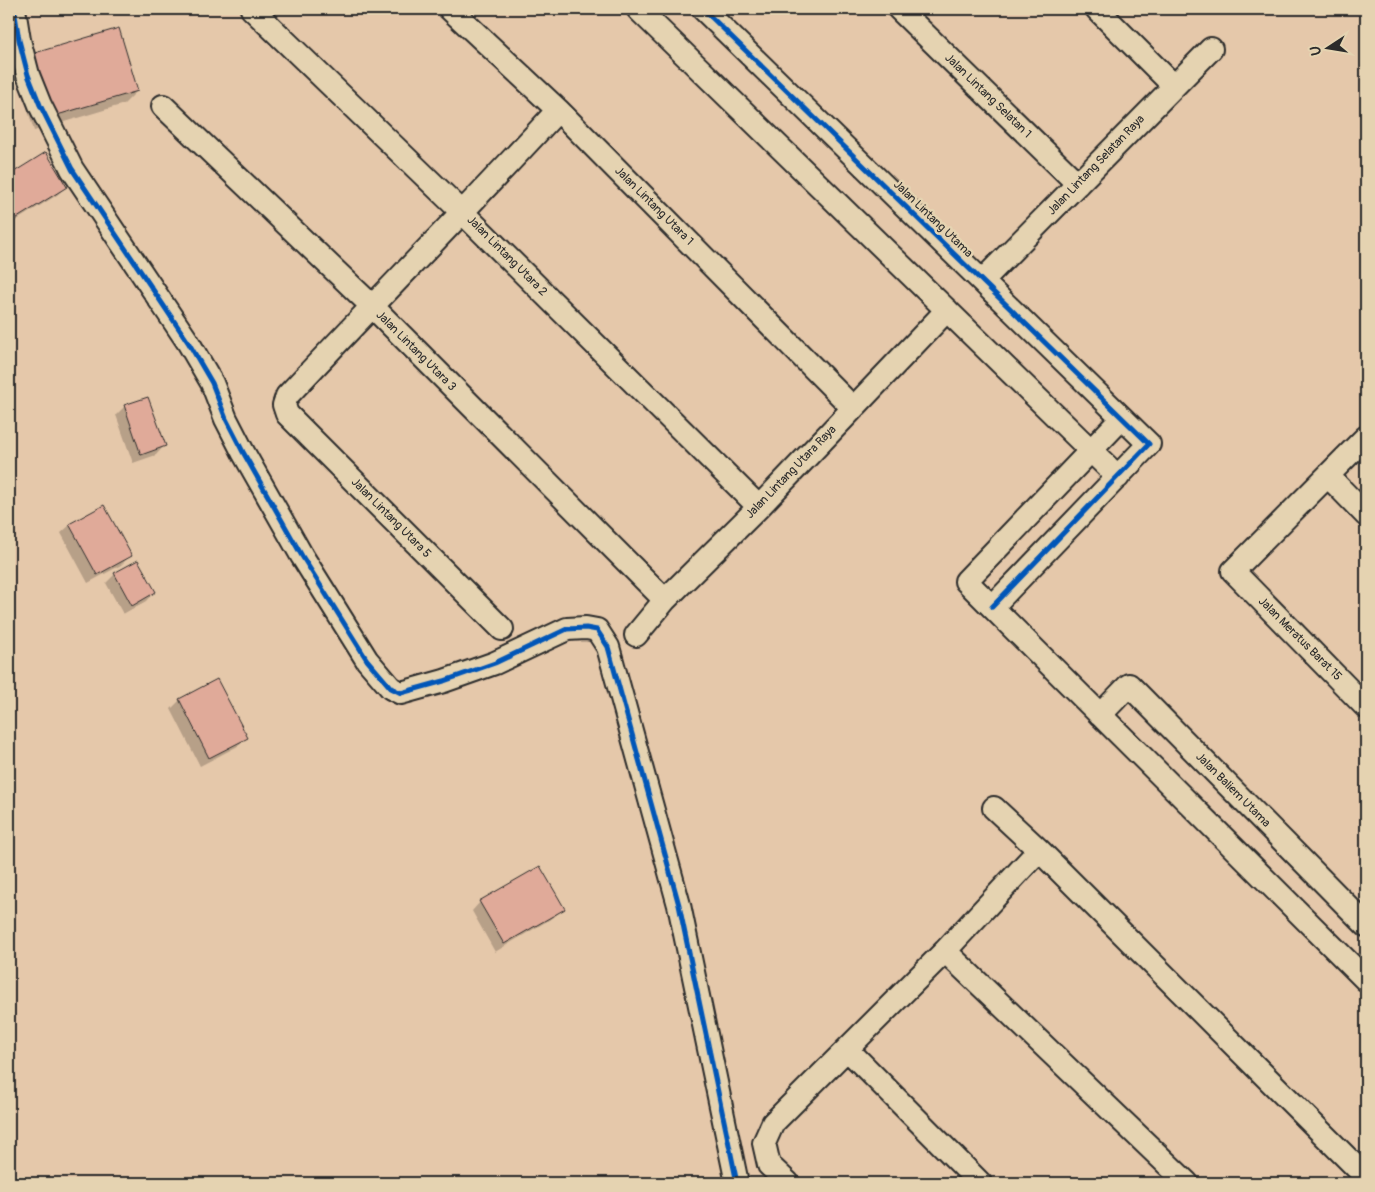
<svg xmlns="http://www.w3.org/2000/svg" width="1375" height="1192" viewBox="0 0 1375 1192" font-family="Pangolin,sans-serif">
<rect width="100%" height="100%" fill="#e5c8aa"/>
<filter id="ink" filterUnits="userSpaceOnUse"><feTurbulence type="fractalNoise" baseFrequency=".02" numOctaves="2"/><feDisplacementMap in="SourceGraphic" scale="10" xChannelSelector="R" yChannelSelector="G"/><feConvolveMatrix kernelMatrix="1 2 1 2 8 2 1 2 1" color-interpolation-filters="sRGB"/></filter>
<g filter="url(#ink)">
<!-- shadow -->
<path fill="#0003" d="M16,69L137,91L124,104L34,131Z
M46,154L66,187L57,195L9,225V177Z
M125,406L164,446L156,455L133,463L116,415Z
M70,525L130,556L121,565L88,583L61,533Z
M115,574L154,592L146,601L123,614L106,583Z
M180,700L246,738L238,746L200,766L171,709Z
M480,902L563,909L554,917L495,952L472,911Z"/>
<!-- building -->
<path fill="#e0aa99" stroke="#2b2b2b" d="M119,28L138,91L47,118L28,55Z
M46,152L67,187L9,223V175Z
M148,397L166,446L141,455L124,405Z
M104,505L132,556L97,575L69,524Z
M138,560L156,592L132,606L114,573Z
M217,679L248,738L209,758L179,699Z
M540,866L565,909L504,944L479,901Z"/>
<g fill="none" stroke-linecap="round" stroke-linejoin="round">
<!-- street casing -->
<g stroke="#2b2b2b" stroke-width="26">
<path id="street" d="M14,9L19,40L28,75L40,105L72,169L188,342L212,383L226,419L243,452L302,556L367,660L391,688L401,693L444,681L495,663L567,629L586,628L597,630L608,647L679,905L737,1183
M252,9L463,213L759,507
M450,9L558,110L853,408
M638,9L1118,477
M703,9L1149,444L992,607
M899,9L1078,184
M1097,9L1174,86
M163,106L372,306L665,600
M982,281L1211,49
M1122,418L966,581L1366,980
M1366,437L1233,571L1366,707
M1328,476L1366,515
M502,629L287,414L284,405L287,396C377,300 469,207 558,110
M636,635L665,600L759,507L947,310
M1100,715L1129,685L1366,925
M994,808L1039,850L1366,1177
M945,951L1187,1183
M848,1050L980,1183
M788,1183L769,1165L764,1143L773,1123L945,951L1039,850"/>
</g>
<!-- street -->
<use href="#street" stroke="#e5d3b1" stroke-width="22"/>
<!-- cycleway casing -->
<g stroke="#e5d3b1" stroke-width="8">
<path id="cycleway" d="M14,9L19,40L28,75L40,105L72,169L188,342L212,383L226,419L243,452L302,556L367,660L391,688L401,693L444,681L495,663L567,629L586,628L597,630L608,647L679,905L737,1183
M703,9L1149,444L992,607"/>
</g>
<!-- cycleway -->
<use href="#cycleway" stroke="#0057b8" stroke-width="5"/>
</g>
</g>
<g text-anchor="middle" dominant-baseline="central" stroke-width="5" stroke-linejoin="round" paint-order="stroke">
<!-- street labels -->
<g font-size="12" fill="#2b2b2b" stroke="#e5d3b1">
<text transform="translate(988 96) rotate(44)">Jalan Lintang Selatan 1</text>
<text transform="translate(1096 165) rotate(-46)">Jalan Lintang Selatan Raya</text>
<text transform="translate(654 206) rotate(45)">Jalan Lintang Utara 1</text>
<text transform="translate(933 219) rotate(44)">Jalan Lintang Utama</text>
<text transform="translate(507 256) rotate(45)">Jalan Lintang Utara 2</text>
<text transform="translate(416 351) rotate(45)">Jalan Lintang Utara 3</text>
<text transform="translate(791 472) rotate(-46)">Jalan Lintang Utara Raya</text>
<text transform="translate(391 518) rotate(45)">Jalan Lintang Utara 5</text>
<text transform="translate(1300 639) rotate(45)">Jalan Meratus Barat 15</text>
<text transform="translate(1233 790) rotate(45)">Jalan Baliem Utama</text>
</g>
</g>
<!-- margin -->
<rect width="1375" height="1192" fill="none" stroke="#e5d3b1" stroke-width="30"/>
<rect x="15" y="15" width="1345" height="1162" fill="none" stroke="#2b2b2b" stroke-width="2" filter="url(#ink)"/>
<!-- north arrow -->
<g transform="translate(1328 48) rotate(258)" stroke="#e5d3b1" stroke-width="4" paint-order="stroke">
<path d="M0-4L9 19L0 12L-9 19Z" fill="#2b2b2b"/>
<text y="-8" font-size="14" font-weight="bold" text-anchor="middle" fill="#2b2b2b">U</text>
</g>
</svg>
